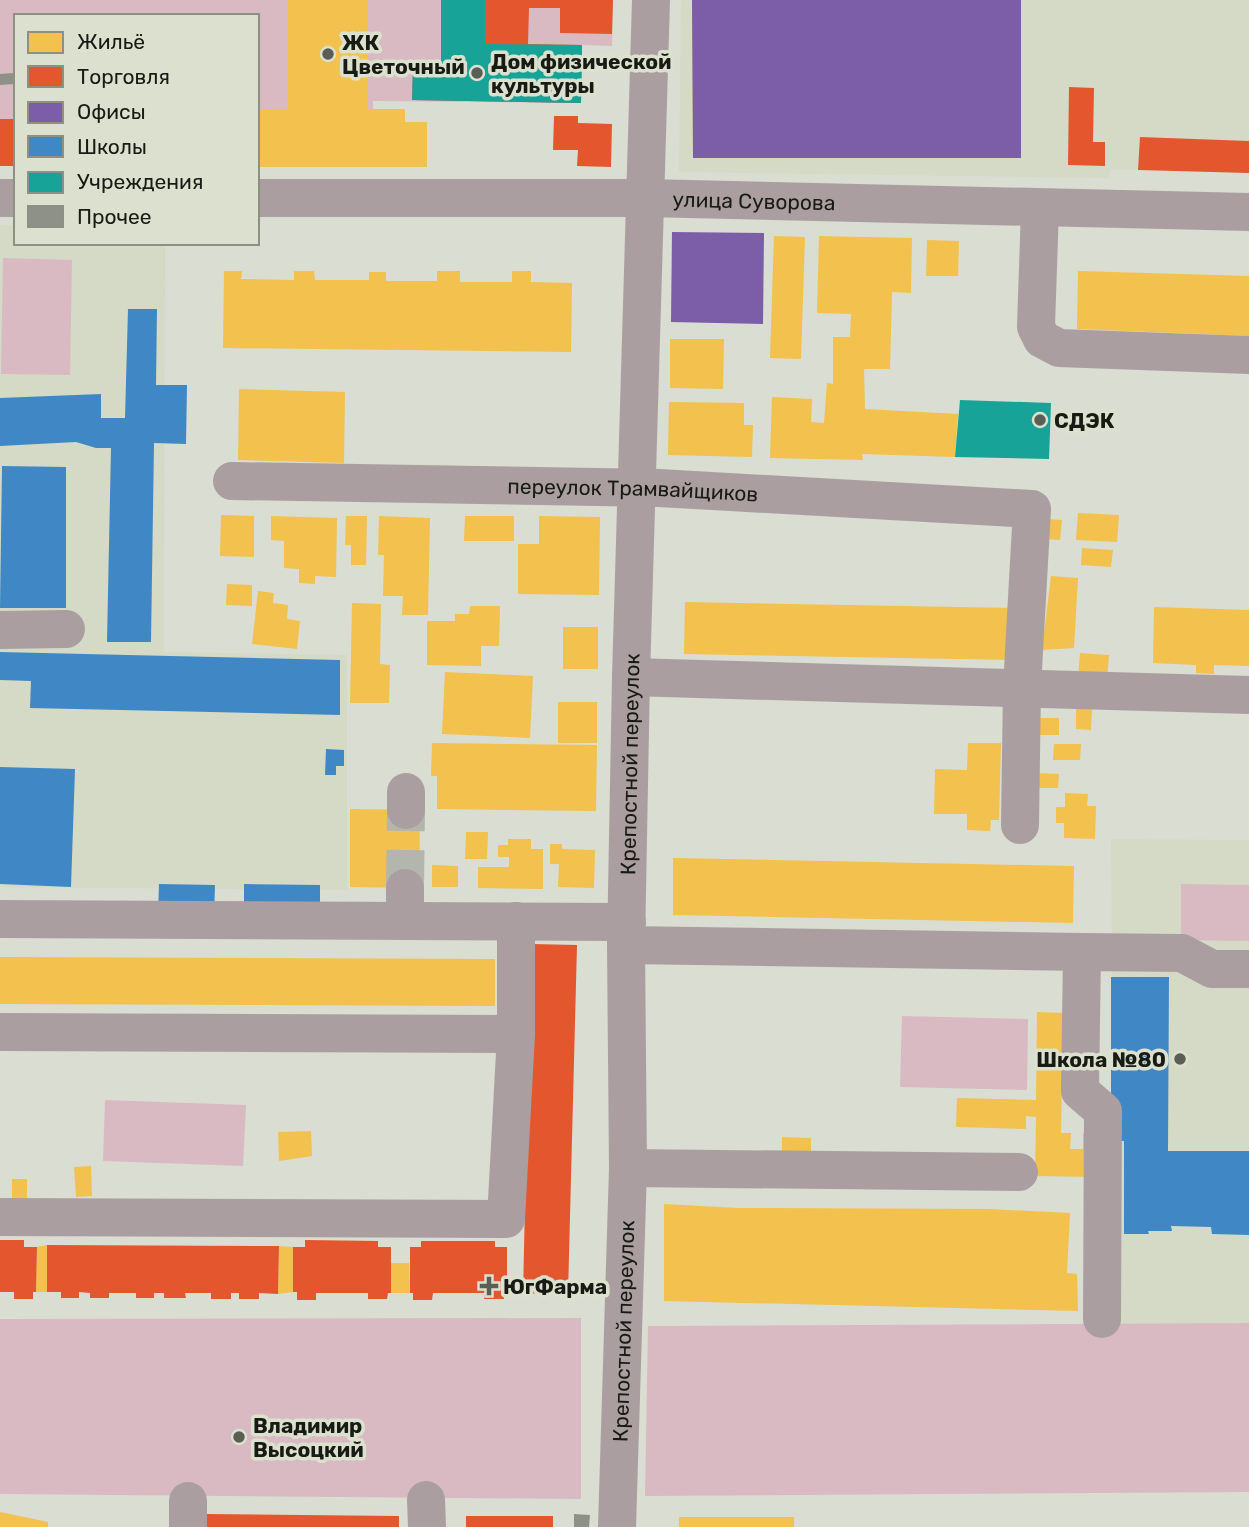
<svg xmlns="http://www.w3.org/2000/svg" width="1249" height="1527" viewBox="0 0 1249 1527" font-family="Rubik,sans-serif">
<rect width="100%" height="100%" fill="#daddd2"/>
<!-- built -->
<path fill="#d4dac6" d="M681,0H1249V173L1110,169L1109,178H1100L679,172Z
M0,225H16V243H165L164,652L347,655V890L0,887Z
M1111,839L1249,840V1323L1115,1324Z"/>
<!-- green -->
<path fill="#d9bac2" d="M0,0H613L612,46L582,45L581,103L373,101L374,167H257V16H16V166H0Z
M3,258L72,260L70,375L1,374Z
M1181,884L1249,885V941L1181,940Z
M902,1016L1028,1019L1027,1090L900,1087Z
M105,1100L246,1105L243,1166L103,1161Z
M581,1318V1499L0,1494V1319Z
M1249,1323V1492L645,1496L648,1326Z"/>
<!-- homes -->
<path fill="#f2c14e" d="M288,0H368V109H405V122H427V167H257V109H288Z
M692,0H777V73H904V0H998L999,158H693Z
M774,236L805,237L801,359L770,358Z
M819,236L912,238L911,293L892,292L890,369H864L865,409L958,414L955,457L862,454L863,460L770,458L772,397L812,399L811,422L824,423L827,383L833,384V337H850L851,314L817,313Z
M927,240L959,241L958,276H926Z
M224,271H242L241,279L294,280V271H314L315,280H369V272H386V281H437V271H460V282H512V271H531V282L572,283L571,352L223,348Z
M1078,271L1249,276V336L1077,329Z
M670,339H724L723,389L670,388Z
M239,389L345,392L344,463L238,460Z
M669,402L744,403V425H753L752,457L668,455Z
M1078,513L1119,515L1117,542L1076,540Z
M221,515L254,516V557L220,556Z
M271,516L337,518L336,577L315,576V584L299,583V569L284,568V541L271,540Z
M346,516H367L366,565H351V545H345Z
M379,516L430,518L428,615H402L403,596H383L384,555H378Z
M465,516H514V541H464Z
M539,516L600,517L599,595L518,594V544H539Z
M1046,519L1062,520L1060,540L1045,539Z
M1082,548L1113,550L1111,567L1081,565Z
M1051,576L1078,578L1074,648L1042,650Z
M227,584L252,585V606L226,605Z
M258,591L274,593L273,603L288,605L287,619L300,621L297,649L252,644Z
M685,602L1014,608L1013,660L684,654Z
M352,603L381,604L380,664L390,665L389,703H350Z
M470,606H500L499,646H481V666L427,665V621H455V614H469Z
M1154,607L1249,610V666L1214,665V674L1196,673V665L1153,663Z
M563,627H598V669H563Z
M1080,653L1109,655L1107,680L1078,678Z
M445,672L533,676L530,738L442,734Z
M558,702H597V743H558Z
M1076,708H1092L1091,730L1076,729Z
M1033,718H1059V735H1033Z
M432,743L597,745L596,811L437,809V776H431Z
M968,743H1001L999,820H991L990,831L967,830V814H934L935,769L967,770Z
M1054,744H1081L1080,760H1053Z
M1035,773L1059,774L1058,788H1035Z
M1065,793L1088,794L1087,806H1096L1095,839L1064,838V823H1056V807H1065Z
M350,809L420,810L419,888L350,887Z
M466,832H488L487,859H465Z
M508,839H531V849H543V889L478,888V867H509V857H498V845H508Z
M550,844H562V849L595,850L594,888L558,887L559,864H550Z
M673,858L1074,866L1073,923L673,915Z
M432,865L458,866V887H432Z
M0,957L495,959V1006L0,1004Z
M1037,1012L1063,1013L1061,1133H1071L1070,1149H1083V1133H1097V1177L1035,1176L1036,1117L1026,1116V1129L956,1127L957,1098L1036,1100Z
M311,1131L312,1156L279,1161L278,1132Z
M782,1137L811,1138V1160H782Z
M91,1166L92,1196L76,1197L74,1167Z
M12,1179H27V1202H12Z
M664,1204L738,1208L989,1209L1070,1213L1067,1273L1077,1274L1078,1311L664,1301Z
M47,1245V1292H36L37,1247Z
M279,1246L293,1247V1292L278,1294Z
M391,1263H409L410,1293H391Z
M0,1512L48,1522V1527H0Z
M679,1517H794V1527H679Z"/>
<!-- shops -->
<path fill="#e4572e" d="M441,0H613L612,34L560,33V8H529L528,44L582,45L581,103L412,100L413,68L441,69Z
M1069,87L1094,88L1093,142H1105V166L1068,165Z
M554,116H578V123L612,124L611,167L577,166L578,150H553Z
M0,119H16V166H0Z
M1140,137L1249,141V173L1138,170Z
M531,944L577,945L568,1295L523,1293Z
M0,1240H24V1247H37L36,1292H33V1299H14V1292H0Z
M305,1240L378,1241V1247H391V1293H388L387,1299H368V1293H316V1300H297V1292H293V1247H305Z
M421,1241H495V1247H507V1293H504V1299H484L485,1293H433L432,1300H413V1293H410V1247H421Z
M47,1245L279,1246L278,1294L259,1293V1299H239V1293H231V1299H211V1293H185L186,1298H164V1293H154V1298H136V1293H109V1298H90V1293L79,1292V1298H61V1292H47Z
M207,1514L399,1516V1527H207Z
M466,1516H553V1527H466Z"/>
<!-- offices -->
<path fill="#7b5ea7" d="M692,0H1021V158H693Z
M672,232L764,233L763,324L671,322Z"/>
<!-- schools -->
<path fill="#3f88c5" d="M128,309H157L156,385H187L186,444L154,443L151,642H107L111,448H96L76,442L0,446V398L101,394V418H125Z
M2,466L66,467V608H0Z
M0,652L340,660V715L30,708L31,681L0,680Z
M326,749L344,750V766H336V775H325Z
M0,767L75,769L71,887L0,884Z
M159,884L215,885L214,915L158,914Z
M244,884L320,885V915L244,914Z
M1111,977H1169L1168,1151H1249V1235L1212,1234L1211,1227L1171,1226L1172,1231H1148L1149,1234H1124V1141H1111Z"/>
<!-- public -->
<path fill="#17a398" d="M441,0H485V44L582,45L581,103L412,100L413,68L441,69Z
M960,400L1051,403L1049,459L955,457Z"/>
<!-- building -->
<path fill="#8e9188" d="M13,73L14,84L0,85V74Z
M574,1514L590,1515L589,1527H574Z"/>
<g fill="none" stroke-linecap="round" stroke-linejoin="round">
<!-- minor-tunnel -->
<path stroke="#b3b6ac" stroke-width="38" stroke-dasharray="38 19" stroke-linecap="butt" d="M405,888L406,810"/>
<!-- minor -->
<g stroke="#ab9ea1" stroke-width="38">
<path d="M0,198H16"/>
<path id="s1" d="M257,198H646L1249,212"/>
<path d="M1040,208L1036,327L1042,339L1059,348L1249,355"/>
<path id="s2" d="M232,481L659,488L1032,509L1022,687L1020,825"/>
<path d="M0,630L66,629"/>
<path d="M631,677L1249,695"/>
<path d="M406,810V792"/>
<path d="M0,919L627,922"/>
<path d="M405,921V888"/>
<path d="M626,945L1082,952"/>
<path d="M0,1032L516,1034"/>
<path d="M628,1168L1019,1172"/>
<path d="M0,1217L506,1219L516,1034V921"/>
<path d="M1102,1319L1103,1111L1080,1091L1082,952L1182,953L1212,969H1249"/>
<path d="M426,1500L427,1527"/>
<path d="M188,1527V1501"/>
<path id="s3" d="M617,1527L628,1168L626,945L631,677L651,0"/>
</g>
</g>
<!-- markers -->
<g fill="#5c5e56" stroke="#dbe1ce" stroke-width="2.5">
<circle cx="328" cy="54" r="7"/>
<circle cx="477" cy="73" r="7"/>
<circle cx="1040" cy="420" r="7"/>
<circle cx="1180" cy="1059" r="7"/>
<path d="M485.5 1275.5h7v7h7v7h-7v7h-7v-7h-7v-7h7z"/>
<circle cx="239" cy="1437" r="7"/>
</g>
<g text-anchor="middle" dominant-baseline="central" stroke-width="7" stroke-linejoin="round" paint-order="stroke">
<!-- poi labels -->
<g font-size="21" font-weight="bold" fill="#181a14" stroke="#dbe1ce" text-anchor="start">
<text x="342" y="42">ЖК<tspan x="342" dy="24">Цветочный</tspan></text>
<text x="491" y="61">Дом физической<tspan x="491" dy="24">культуры</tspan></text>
<text x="1054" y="420">СДЭК</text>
<text x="1166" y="1059" text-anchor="end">Школа №80</text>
<text x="503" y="1286">ЮгФарма</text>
<text x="253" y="1425">Владимир<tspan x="253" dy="24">Высоцкий</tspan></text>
</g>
<!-- street labels -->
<g font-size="21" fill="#181a14" stroke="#dbe1ce">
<text stroke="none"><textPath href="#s1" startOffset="497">улица Суворова</textPath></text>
<text stroke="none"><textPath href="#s2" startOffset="401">переулок Трамвайщиков</textPath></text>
<text stroke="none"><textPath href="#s3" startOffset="763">Крепостной переулок</textPath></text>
<text stroke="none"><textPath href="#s3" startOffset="196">Крепостной переулок</textPath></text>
</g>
</g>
<!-- legend -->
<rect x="14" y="14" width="245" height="231" fill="#dbe1ce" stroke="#8d9184" stroke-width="2"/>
<rect x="28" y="32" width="35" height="21" fill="#f2c14e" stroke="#8d9184" stroke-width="2"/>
<text x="77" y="49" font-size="21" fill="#181a14">Жильё</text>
<rect x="28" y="66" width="35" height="21" fill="#e4572e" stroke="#8d9184" stroke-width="2"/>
<text x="77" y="84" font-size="21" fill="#181a14">Торговля</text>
<rect x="28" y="102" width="35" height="21" fill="#7b5ea7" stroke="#8d9184" stroke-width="2"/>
<text x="77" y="119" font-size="21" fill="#181a14">Офисы</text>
<rect x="28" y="136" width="35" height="21" fill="#3f88c5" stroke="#8d9184" stroke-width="2"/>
<text x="77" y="154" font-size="21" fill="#181a14">Школы</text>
<rect x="28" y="172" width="35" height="21" fill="#17a398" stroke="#8d9184" stroke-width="2"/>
<text x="77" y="189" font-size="21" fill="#181a14">Учреждения</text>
<rect x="28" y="206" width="35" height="21" fill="#8e9188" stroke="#8d9184" stroke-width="2"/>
<text x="77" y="224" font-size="21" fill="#181a14">Прочее</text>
</svg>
